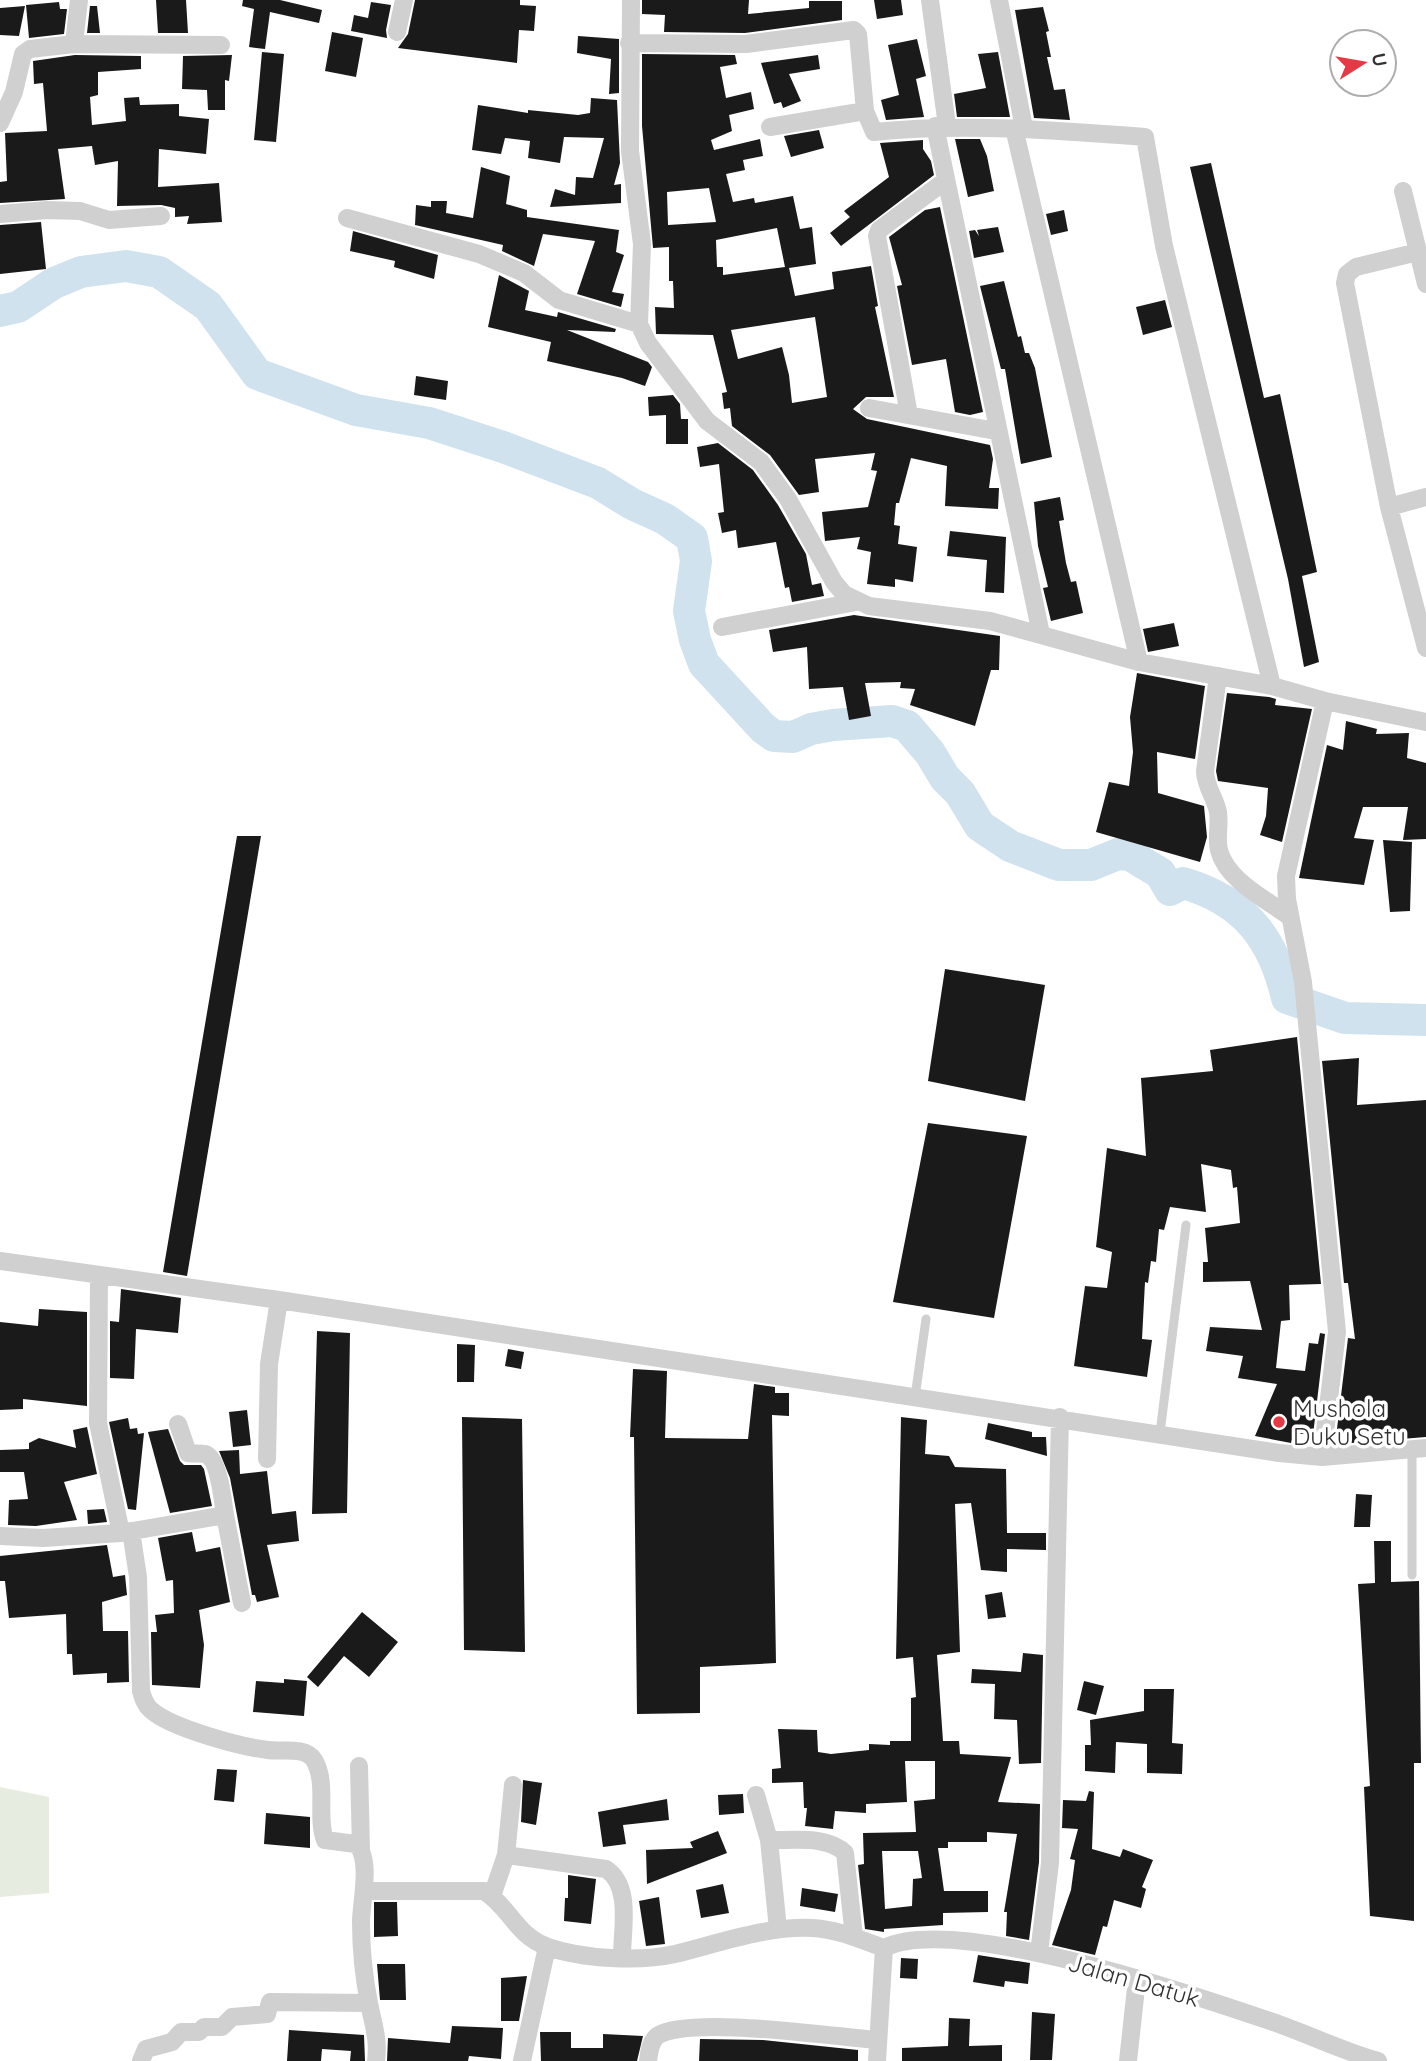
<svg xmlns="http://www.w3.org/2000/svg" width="1426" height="2061" viewBox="0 0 1426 2061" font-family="Quicksand,sans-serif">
<rect width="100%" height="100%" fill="#fff"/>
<!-- green -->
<path fill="#e6ecdf" d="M0,1787L49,1797V1893L0,1897Z"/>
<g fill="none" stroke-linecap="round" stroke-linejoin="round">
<!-- river -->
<path stroke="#cfe2ee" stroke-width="32" d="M0,311L18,307L54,283L81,272L126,266L159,272L208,306L257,374L356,410L429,423L503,447L598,483L632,504L665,519L692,538L696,561L689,611L695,640L704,664L763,728L774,736L793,737L811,729L833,725L892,721L907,726L930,753L945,778L960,793L980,826L1010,846L1059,865H1091L1118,854L1130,855L1160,873L1170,890L1183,883C1245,901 1273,938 1287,998L1345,1018L1426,1020"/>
</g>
<!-- building -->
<path fill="#1a1a1a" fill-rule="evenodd" d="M156,0H186L188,33H158Z
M243,0H280L322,10L319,23L270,12L265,49L249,47L254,9L242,6Z
M415,0H520V5L536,6L534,31L519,30L517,63L398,48L408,34Z
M642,0H749L748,14L809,8V1H842V20L745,33L664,32L665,15L642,14Z
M874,0H901L903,15L877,19Z
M59,2L60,9H67L64,34L29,38L26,5Z
M371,2L391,5L386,30L387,38L351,31L354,15L368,18Z
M25,6L19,36L0,35V8Z
M90,6H97L100,33H87Z
M1043,7L1049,31L1046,32L1051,57H1047L1054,90L1065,89L1070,120L1034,118L1015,10Z
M332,32L363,38L356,77L325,71Z
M578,36L619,39V93L609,94L611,59L577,53Z
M917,39L926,76L916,79L924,117L886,120L881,100L899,95L888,45Z
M262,52L284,54L276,142L254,140Z
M998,52L1010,117H957L954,94L986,88L978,54Z
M642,54L735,55L737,64L720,67L726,98L751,92L754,109L729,115L732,131L711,140L714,150L760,139L763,156L743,160L745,170L726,174L733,202L754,198L755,203L793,196L800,229L812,227L816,264L789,268L795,296L834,289L832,272L871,266L878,306L875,307L894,397H866L853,409L867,419L990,445L993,459L989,488H999L998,509L945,506L947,466L911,458L899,503H896L894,525L900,526L898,544L917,547L913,582L895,579V587L867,584L871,552L857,549L860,537L825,541L822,512L868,507L877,471L871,470L875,453L815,459L819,492L799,495L770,455L732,426L730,408L724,409L722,393L727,392L713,335L656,334L655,307L674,308L673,281H669V247L653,248L642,126ZM709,188L716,222L668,225L667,192ZM777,228L785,267L723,275V267H717L716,240ZM815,317L827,397L792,403L789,375L782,347L738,359L731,330Z
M75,55L141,56V69L98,72V95L90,97L92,125L126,121L124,98L139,97L140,105L179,104V116L209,119L206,154L159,149L158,187L219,183L222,222L187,224L189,216L175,217V208L161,205L117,206L118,161L95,165L92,146L58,149L65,199L0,203V182L7,181L5,133L47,131L43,83L34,84L33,61Z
M232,55L229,81L225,80V110H208L207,90L182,89L183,56Z
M818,55L820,69L789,74L801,101L783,108L781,102L774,104L761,63Z
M591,98L617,100L620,163L614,185L621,184V203L550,207L555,189L575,195L576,177L593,178L604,138L564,137L560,163L528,158L530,141L505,138L501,154L472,150L478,105L528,113V110L578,115L590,113Z
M819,130L824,148L791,157L784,136Z
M955,139H980L987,156L994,191L968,197Z
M923,140V149L931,161L934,175L841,246L830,233L850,217L844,211L889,177L880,143Z
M1211,163L1264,398L1280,394L1317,572L1302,576L1319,662L1304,667L1288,579L1190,167Z
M481,167L510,176L506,204L527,210V217L619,230L616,252L624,255L612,292L624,294L621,307L577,294L595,241L543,234L534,266L502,251L503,245L415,225L416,205L431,207V201H447L446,213L473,218Z
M940,207L983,412L970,415L955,412L946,359L912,365L897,286L902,285L889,237L925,210Z
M1064,210L1068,231L1051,235L1046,214Z
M41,222L46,269L0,274V225Z
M998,227L1004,252L974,258L969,231L975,230L979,236L977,230Z
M353,231L438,255L434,279L394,267L395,261L350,251Z
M499,275L529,291L525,310L557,317L558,312L616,329L615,332L567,330L648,362L652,367L645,386L622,378L547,361L551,342L488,327Z
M1004,281L1018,337L1021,336L1025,353H1029L1035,368L1052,457L1021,464L1005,369H1001L980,286Z
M1165,300L1172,327L1143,335L1136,307Z
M416,376L448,381L446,400L414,395Z
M673,395L680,404L681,419H688V444H666V415L649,416L648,397Z
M718,443L753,470L778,505L806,554L812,585L821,583L824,596L792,602L789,587L785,588L776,542L738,548L736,530L722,533L718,513L724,512L719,464L700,467L697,447Z
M1060,497L1064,520L1059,521L1066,563L1071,582L1076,581L1083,613L1051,621L1043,588L1048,587L1038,546L1034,502Z
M950,531L1006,537L1004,593L985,592L987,560L947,556Z
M854,615L1000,636L999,670H991L975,726L910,705L915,689L900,688L901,682L865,683L871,716L849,720L843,687L809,689L807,647L773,652L769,630Z
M1174,623L1179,646L1148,652L1143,629Z
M1137,673L1205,686L1195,759L1157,752L1158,793L1204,806L1207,837L1200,862L1096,832L1109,782L1129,786L1133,752L1130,717Z
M1227,693L1269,697L1276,699L1275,705L1312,709L1282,842L1260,835L1266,816L1268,788L1218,781L1216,771Z
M1346,721L1377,729L1376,734L1409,733L1407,758L1426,763V839L1403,840L1408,807H1363L1354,838L1374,840L1364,885L1299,878L1327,745L1343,750Z
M237,836H261L187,1276L163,1272Z
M1383,840L1412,842L1410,911L1390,912Z
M945,969L1045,985L1025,1101L928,1081Z
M1297,1037L1321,1284L1289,1285L1290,1320L1281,1321L1276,1368L1305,1371L1309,1343L1318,1344L1320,1333L1325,1334L1313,1435L1294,1433L1291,1443L1255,1436L1277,1384L1238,1378L1243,1356L1206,1351L1210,1327L1262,1330L1250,1281L1203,1282V1262H1208L1205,1228L1240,1223L1237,1187L1233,1188L1231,1170L1201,1164L1206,1212L1170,1207L1164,1230L1159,1229L1156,1262L1151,1261L1148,1283L1145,1282L1142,1339L1152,1340L1147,1377L1074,1366L1085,1286L1107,1288L1112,1252L1096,1247L1107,1148L1146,1156L1141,1078L1213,1071L1210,1050Z
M1359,1058L1357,1105L1426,1100V1437L1339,1444L1340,1438L1336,1437L1348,1338L1355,1339L1348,1283H1344L1322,1061Z
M928,1123L1027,1136L994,1318L893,1302Z
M121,1289L181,1298L178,1333L136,1329L134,1379L110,1378V1321L119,1322Z
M39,1309L87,1312V1406L23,1399V1409L0,1410V1322L38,1326Z
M317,1331L350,1333L347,1513L312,1514Z
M457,1344L475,1345L474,1382H457Z
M508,1349L524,1352L521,1369L505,1366Z
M633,1369L667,1371L665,1438L748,1439L754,1384L775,1387V1393H789V1416L772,1415L776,1663L700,1667V1713L637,1714L634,1437H630Z
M247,1410L251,1445L233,1447L229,1412Z
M462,1417L522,1419L525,1652L464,1650Z
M901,1417L927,1420L925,1454L949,1456L955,1467L1006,1469L1007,1533H1046V1550L1007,1549V1572L981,1570L971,1503L955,1504L960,1652L937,1655L943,1741H959L960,1754L1011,1757L998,1802L1040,1804L1039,1862L1029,1940L1006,1936L1007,1912H1004L1017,1834L987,1832V1842H948V1848H938L944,1891H988V1912L943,1913V1925L884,1929V1932L865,1929L858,1865L864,1864L863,1833L916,1832L914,1801L935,1799V1761H905L907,1802L866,1804V1813L835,1811L833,1829L805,1826L807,1808H804L803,1782L772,1783V1769L781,1768L778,1729L817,1730L818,1752L831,1754L869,1750V1744L890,1745V1741H911V1698L916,1697L913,1657L896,1659ZM882,1851H918L922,1878L913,1879L912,1906L885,1909Z
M128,1418L130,1429L137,1428L138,1434L144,1433L136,1510L128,1509L109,1422Z
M988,1423L1032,1432V1437H1046L1047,1456L985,1439Z
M87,1427L97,1474L64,1482L77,1520L36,1526L8,1525L9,1500L28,1499L24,1472H0V1450L29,1449V1443L39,1438L76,1448L73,1430Z
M168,1429L180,1461L184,1465H201L204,1469L212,1506L170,1513L148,1432Z
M239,1450L240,1474L267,1471L272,1514L296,1511L299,1541L267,1545L279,1597L257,1602L255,1595H252L230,1478L219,1451Z
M1356,1494L1372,1495L1370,1527H1354Z
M104,1509L107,1522L88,1524L87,1510Z
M192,1532L196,1552L220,1547L230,1602L199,1610L204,1645L200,1688L152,1685L151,1632H157L155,1615L174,1613L173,1580L166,1581L158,1538Z
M1374,1541H1391V1582L1419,1581L1421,1763H1414V1921L1370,1916L1364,1787L1370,1786L1358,1584L1375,1583Z
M107,1545L113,1577L125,1575L127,1595L102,1602L103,1631H128L129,1682L107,1683V1673L73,1675L72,1654H67L66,1614L9,1618L5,1581H0V1556Z
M1002,1592L1006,1617L988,1619L985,1595Z
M362,1612L398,1642L369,1677L344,1656L318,1687L307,1677Z
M1023,1653L1043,1655L1041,1763L1019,1764L1017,1720L994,1719L995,1684L971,1683L972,1669L1021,1672Z
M284,1679L307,1681L304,1716L253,1712L256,1681L284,1683Z
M1084,1681L1104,1686L1096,1715L1077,1710Z
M1144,1689H1174L1172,1743L1183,1744L1182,1774L1147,1773V1744L1116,1742L1115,1773L1085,1771V1745H1091L1090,1720L1144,1711Z
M217,1769L237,1770L234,1802L214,1800Z
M523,1780L542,1783L536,1825L521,1822Z
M1089,1791L1094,1792L1092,1849L1120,1857L1123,1849L1153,1860L1142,1887L1146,1889L1141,1908L1114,1900L1107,1927L1103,1926L1095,1955L1052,1945L1071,1890L1075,1860L1070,1859L1078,1829L1062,1828L1063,1800L1086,1801Z
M743,1794L744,1813L719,1815L718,1795Z
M667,1799L669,1820L623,1825L626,1844L603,1847L598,1812Z
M266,1813L310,1817V1848L264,1844Z
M718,1831L727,1853L647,1884L646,1850L693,1848L690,1842Z
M568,1875L596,1879L591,1924L564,1921L565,1898H568Z
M723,1884L729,1913L701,1918L696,1890Z
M802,1888L838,1894L835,1912L800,1906Z
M659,1897L665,1944L646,1946L639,1901Z
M374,1902H397L398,1936L374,1937Z
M978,1955L1030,1963L1028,1984L1005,1981L1004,1987L973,1982Z
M901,1958L918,1959L917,1979L900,1978Z
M377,1964H405L406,2000H380Z
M527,1976L519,2021H501V1978Z
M1032,2012L1055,2014L1052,2060H1030Z
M949,2018L970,2019L969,2046L1002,2045V2061H902V2048L948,2046Z
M452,2026L503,2028L501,2059L469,2056L468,2061H387L388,2038L450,2043Z
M289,2030L364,2035L365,2061H350L351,2051L322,2049L321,2061H287Z
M540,2032H571V2048H603V2034L643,2036L637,2061H541Z
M700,2039L763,2040L858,2050V2061H699Z"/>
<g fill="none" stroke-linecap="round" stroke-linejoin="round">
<!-- lane -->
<path stroke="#d0d0d0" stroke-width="9" d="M915,1397L926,1319
M1160,1433L1186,1225
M1412,1575V1451"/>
<!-- street -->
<path stroke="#d0d0d0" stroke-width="18" d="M631,0L630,151L642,244L639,324L648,343L707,421L761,462L788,499L834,582L844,594L869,606L990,621L1139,662L1272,686L1325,701L1426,722
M930,0L947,126
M999,0L1024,128
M397,32L404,0
M629,43L746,44L854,30L858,34L865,111L874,132C965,123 1054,130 1145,137L1164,246L1272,686
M74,44L79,0
M0,123L14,92L23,54L30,49L74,44L221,45
M935,126L1041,634
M770,127L865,111
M1014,128L1139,662
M1403,191L1426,284
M0,214L47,210L80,211L109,220L161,216
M347,218L479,254L524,273L559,300L639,324
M1418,252L1356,267L1347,274L1345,283L1389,507L1426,648
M869,408L996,431
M909,415L877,236L879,230L945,181
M1389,507L1426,497
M722,627L856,602
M1218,676L1205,771C1205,786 1215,797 1218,812C1220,825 1216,838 1219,850C1226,880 1267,900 1290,917
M0,1261L279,1300L1279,1453L1322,1457L1426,1448
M99,1275L98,1423L121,1533
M1322,1457L1337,1332L1303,982L1287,899L1286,876L1325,701
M267,1459L269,1364L279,1300
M225,1515L242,1603
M131,1531L138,1577L141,1691C143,1698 145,1705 151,1710C171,1728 241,1747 268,1750C282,1752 305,1746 314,1760C328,1783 316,1816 325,1840L356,1844C372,1859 361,1902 361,1922C361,1948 364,1978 369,2003C373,2024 379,2039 376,2061
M0,1536L43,1538L121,1533L225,1515C223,1502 219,1458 205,1454C200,1453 194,1454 188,1453L178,1424
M359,1766L361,1850
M756,1795L769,1840L778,1929
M769,1840C792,1841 828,1835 845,1853L854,1937
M506,1855L606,1869C632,1886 622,1929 622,1957
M366,1891H484C510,1907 515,1935 548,1947C582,1959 640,1962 675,1954C720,1943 766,1926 812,1928C837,1929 861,1940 884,1948
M492,1896L506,1855L513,1785
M884,1948C955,1913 1194,1995 1273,2022C1308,2034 1342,2051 1378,2061
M1039,1953L1050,1863L1060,1417
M141,2061L146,2049L172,2042L181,2032H199L204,2027H222L232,2017L267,2014L270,2002L369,2003
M522,2061L547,1947
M648,2061C649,2053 650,2042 657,2036C689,2015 835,2037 878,2040
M877,2061L884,1948
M1128,2061L1137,1979"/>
</g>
<!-- markers -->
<circle fill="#e63946" stroke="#fff" stroke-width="2.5" cx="1279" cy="1422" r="7"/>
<g text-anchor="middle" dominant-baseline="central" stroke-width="7" stroke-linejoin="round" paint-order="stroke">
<!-- poi labels -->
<g font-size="24" fill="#333" stroke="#fff" text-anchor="start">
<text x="1293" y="1408">Mushola<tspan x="1293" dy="28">Duku Setu</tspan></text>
</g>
<!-- street labels -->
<g font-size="24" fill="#333" stroke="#fff">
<text transform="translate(1134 1980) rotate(16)">Jalan Datuk</text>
</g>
</g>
<!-- north arrow -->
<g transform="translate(1363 63) rotate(79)"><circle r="33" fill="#ffffff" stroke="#adadad" stroke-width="2"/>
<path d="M0-5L12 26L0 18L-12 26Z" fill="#e63946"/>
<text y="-10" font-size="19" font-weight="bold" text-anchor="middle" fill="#333333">U</text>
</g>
</svg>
